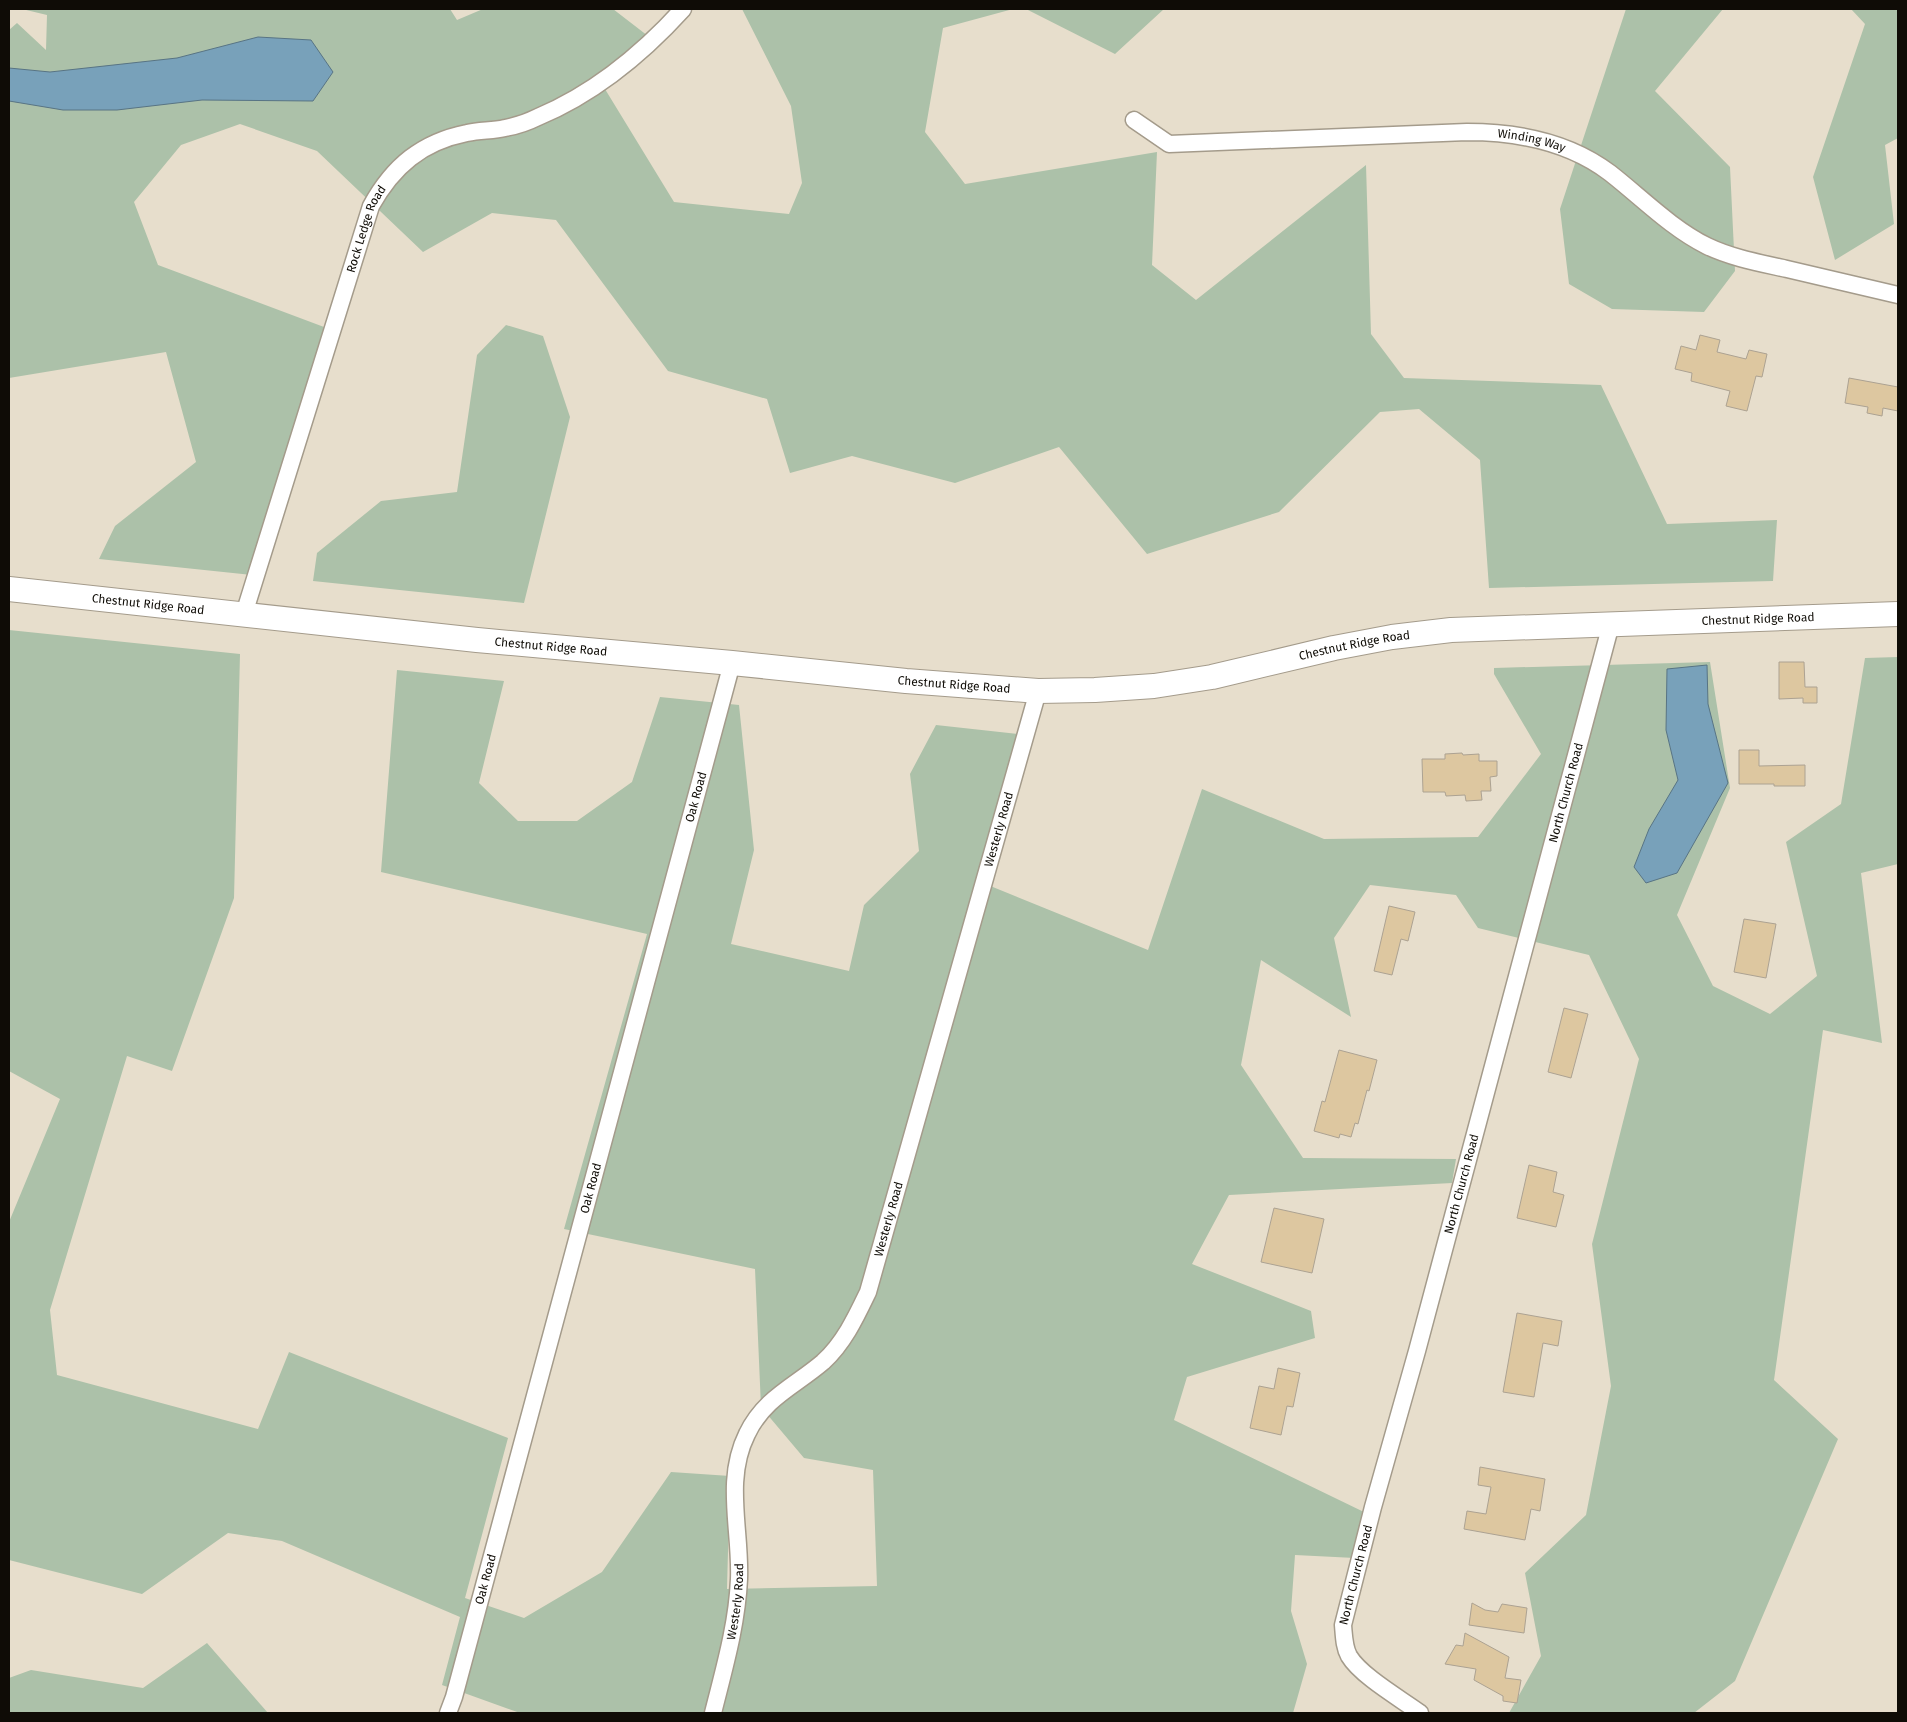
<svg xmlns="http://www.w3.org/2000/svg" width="1907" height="1722" viewBox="0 0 1907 1722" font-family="'Fira Sans',sans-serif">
<rect width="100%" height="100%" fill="#e7decc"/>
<!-- green -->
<path fill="#acc1a9" d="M22,9H450L457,20L483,9H613L648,36L597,76L674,202L789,214L802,183L791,106L742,9H1013L943,28L925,132L965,184L1157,152L1152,265L1196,300L1366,165L1371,334L1404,378L1601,385L1667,524L1777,520L1773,581L1489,588L1480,460L1419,409L1380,412L1279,512L1147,554L1059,447L955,483L852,456L790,473L767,399L668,371L556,220L492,213L423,252L317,151L240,124L181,145L134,202L158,265L324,327L252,575L99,559L115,526L196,462L166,352L9,378V30L17,23L46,50L47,15Z
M1026,9H1164L1115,54Z
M1626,9H1723L1655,91L1730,167L1735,271L1704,312L1612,309L1569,284L1560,209Z
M1851,9H1898V138L1885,145L1894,224L1835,260L1813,177L1865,24Z
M506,325L543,336L570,417L524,603L313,581L317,553L381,501L457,492L477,355Z
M9,630L240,654L234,898L172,1071L127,1056L50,1310L57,1375L258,1429L289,1352L508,1438L465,1598L524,1618L602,1572L671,1472L730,1476L727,1589L877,1586L873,1470L804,1458L761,1407L755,1269L564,1229L647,934L381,872L397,670L504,681L479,783L518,821H577L632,782L660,697L739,705L754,850L731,944L849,971L864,905L919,851L910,774L936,725L1019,734L983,883L1148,950L1202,789L1324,839L1478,837L1541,754L1494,674V668L1710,662L1730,788L1677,915L1713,986L1770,1014L1817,976L1786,842L1841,804L1865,658L1898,657V864L1861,873L1882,1043L1823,1030L1774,1380L1838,1439L1735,1681L1694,1713H1509L1541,1656L1525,1573L1586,1515L1611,1386L1592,1244L1639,1059L1589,955L1478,928L1456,895L1370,885L1334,938L1351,1017L1261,960L1241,1065L1303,1158L1456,1159L1452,1183L1229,1195L1192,1264L1311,1311L1315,1338L1187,1377L1174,1420L1366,1513L1355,1558L1295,1555L1291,1611L1307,1664L1293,1713H520L442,1685L460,1617L282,1541L228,1533L142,1594L9,1560V1222L60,1099L9,1071Z
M207,1643L268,1713H9V1678L31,1670L143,1688Z"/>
<!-- water -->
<path fill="#78a1ba" stroke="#587484" d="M258,37L311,40L333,72L313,101L202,100L117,110H63L9,101V68L50,72L177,58Z
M1707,665L1708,704L1728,783L1677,873L1646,883L1634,867L1649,829L1678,780L1666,730L1667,669Z"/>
<!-- building -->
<path fill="#ddc7a0" stroke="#aca292" d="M1700,335L1720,340L1717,352L1746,359L1749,350L1767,354L1762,377L1756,376L1747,411L1726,406L1730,391L1691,381L1692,373L1675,369L1681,346L1696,350Z
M1849,378L1898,387V411L1883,408L1882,416L1867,413L1868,407L1845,403Z
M1779,662H1804L1805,687H1817V703H1803V698L1779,699Z
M1739,750H1759V766L1805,765V786H1774V784H1739Z
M1462,753L1463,755L1479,754V761H1497V776L1490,777L1491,791H1481L1482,800L1466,801L1465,795L1446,796L1445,792H1423L1422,759H1445V754Z
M1389,906L1415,912L1408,941L1401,939L1392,975L1374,971Z
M1744,919L1776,924L1766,978L1734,972Z
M1564,1008L1588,1014L1571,1078L1548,1072Z
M1339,1050L1377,1060L1369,1091L1367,1090L1358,1124L1355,1123L1351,1137L1340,1134L1339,1138L1314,1131L1322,1101L1325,1102Z
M1529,1165L1557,1172L1553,1192L1564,1195L1556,1227L1517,1218Z
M1274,1208L1324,1219L1312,1273L1261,1262Z
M1517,1313L1562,1321L1558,1346L1543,1343L1534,1397L1503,1392Z
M1278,1368L1300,1373L1293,1407L1287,1406L1281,1435L1250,1428L1259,1386L1274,1389Z
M1480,1467L1545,1479L1540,1511L1531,1509L1525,1540L1464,1529L1467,1511L1486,1514L1491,1487L1478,1485Z
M1472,1603L1485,1610L1498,1612L1502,1604L1527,1608L1524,1633L1469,1625Z
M1465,1633L1509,1657L1505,1678L1521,1680L1517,1703L1503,1701V1696L1474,1680L1476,1669L1445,1664L1456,1645L1463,1646Z"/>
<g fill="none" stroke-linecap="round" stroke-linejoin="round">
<!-- minor casing -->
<g stroke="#a49b8b" stroke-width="19">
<g id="minor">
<path id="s1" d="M1134,120L1169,144L1467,132C1517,132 1569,142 1610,173C1642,198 1671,228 1707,246C1732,258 1760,263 1787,269C1824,278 1861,286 1898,295"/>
<path id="s2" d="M244,614L371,206C393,166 422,142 467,133C480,130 493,131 505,128C516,126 528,122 538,117C593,94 643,53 683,9"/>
<path id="s3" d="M448,1713L454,1697L732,663"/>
<path id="s4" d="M713,1713C724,1669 737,1625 739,1579C741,1530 724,1480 747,1434C764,1398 795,1386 823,1362C844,1343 856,1317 868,1292L1038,691"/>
<path id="s5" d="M1420,1713C1401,1699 1361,1676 1349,1656C1344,1647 1344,1636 1343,1625L1373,1507L1417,1351L1611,624"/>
</g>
</g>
<!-- secondary casing -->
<g stroke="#a49b8b" stroke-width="26">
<g id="secondary">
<path id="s6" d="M9,589L477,640L732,663L906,681L1038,691L1095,690L1154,686L1212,677L1334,648L1392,637L1451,630L1898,614"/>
</g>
</g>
<!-- minor -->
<use href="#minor" stroke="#fff" stroke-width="16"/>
<!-- secondary -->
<use href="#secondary" stroke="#fff" stroke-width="24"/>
</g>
<g text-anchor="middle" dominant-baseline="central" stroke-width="4.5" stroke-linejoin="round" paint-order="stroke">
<!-- street labels -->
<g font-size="12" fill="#0f0c06" stroke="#f4ebd9">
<text stroke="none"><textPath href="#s1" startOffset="406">Winding Way</textPath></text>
<text stroke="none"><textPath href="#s2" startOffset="404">Rock Ledge Road</textPath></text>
<text stroke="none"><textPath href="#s6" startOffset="140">Chestnut Ridge Road</textPath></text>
<text stroke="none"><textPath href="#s6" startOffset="1760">Chestnut Ridge Road</textPath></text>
<text stroke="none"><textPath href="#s6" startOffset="1355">Chestnut Ridge Road</textPath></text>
<text stroke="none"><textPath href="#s6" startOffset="545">Chestnut Ridge Road</textPath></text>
<text stroke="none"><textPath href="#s6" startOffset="950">Chestnut Ridge Road</textPath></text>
<text stroke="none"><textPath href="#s5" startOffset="985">North Church Road</textPath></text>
<text stroke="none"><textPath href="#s3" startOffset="949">Oak Road</textPath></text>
<text stroke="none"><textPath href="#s4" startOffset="954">Westerly Road</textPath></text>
<text stroke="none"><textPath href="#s5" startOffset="580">North Church Road</textPath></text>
<text stroke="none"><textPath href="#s3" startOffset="544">Oak Road</textPath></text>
<text stroke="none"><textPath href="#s4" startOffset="549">Westerly Road</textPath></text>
<text stroke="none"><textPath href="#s5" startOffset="175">North Church Road</textPath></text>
<text stroke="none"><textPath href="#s3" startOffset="139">Oak Road</textPath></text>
<text stroke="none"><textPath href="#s4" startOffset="114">Westerly Road</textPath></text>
</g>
</g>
<!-- border -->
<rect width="1907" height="1722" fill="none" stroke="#0f0c06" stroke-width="20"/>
</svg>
